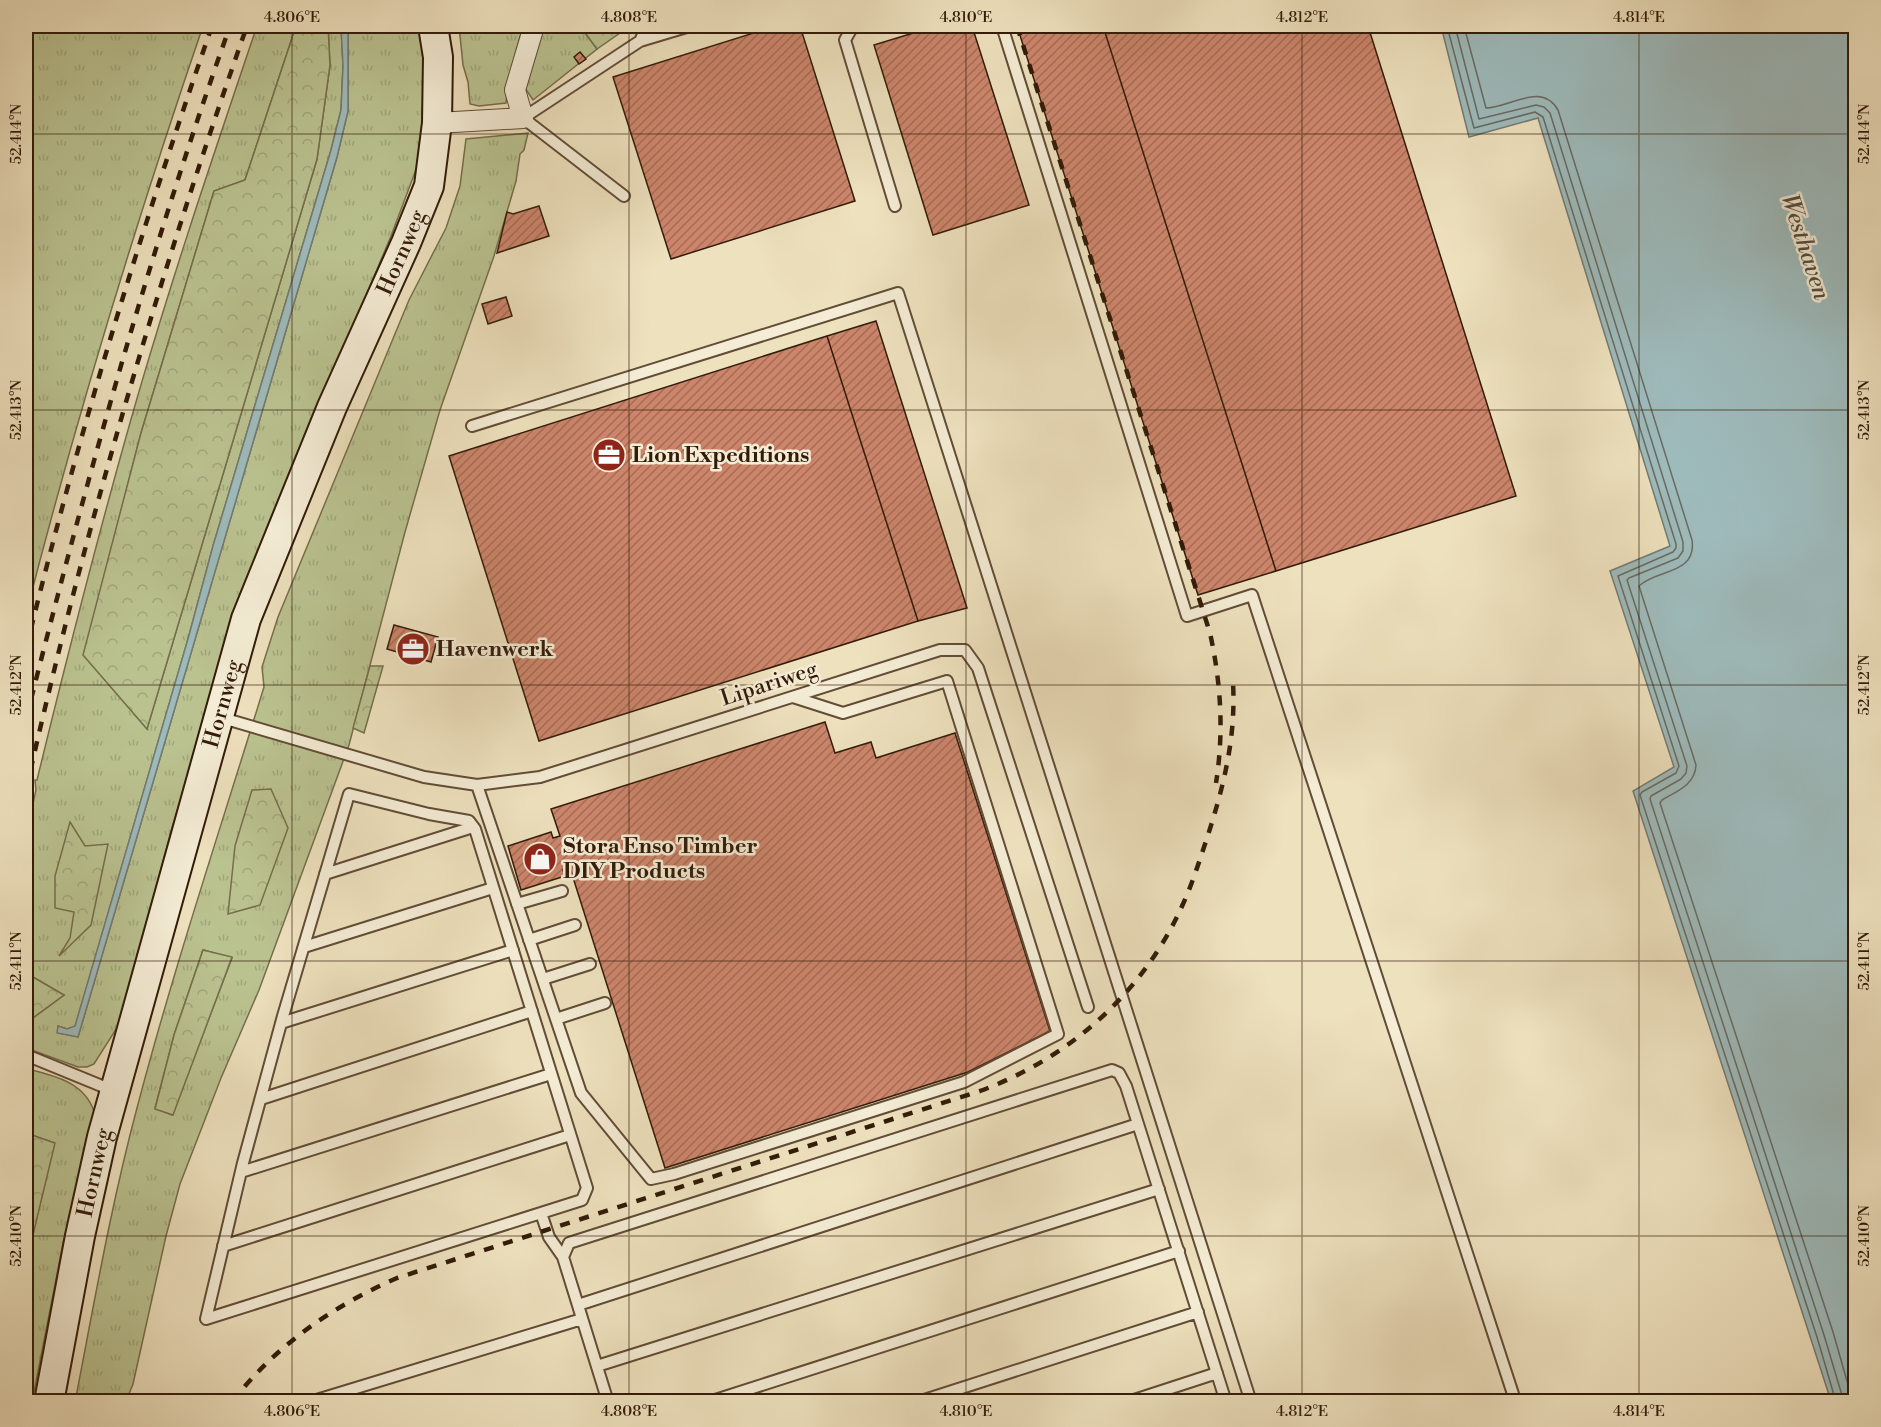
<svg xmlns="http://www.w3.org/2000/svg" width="1881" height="1427" viewBox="0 0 1881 1427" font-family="'Libre Bodoni',serif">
<defs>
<pattern id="grass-tufts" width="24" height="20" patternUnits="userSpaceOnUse" patternTransform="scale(1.5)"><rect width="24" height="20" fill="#bac290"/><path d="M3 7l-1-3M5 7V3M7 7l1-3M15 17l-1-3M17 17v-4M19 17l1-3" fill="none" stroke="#a0a67b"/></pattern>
<pattern id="forest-crowns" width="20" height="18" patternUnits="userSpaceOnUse" patternTransform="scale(1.5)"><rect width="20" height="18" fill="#bac290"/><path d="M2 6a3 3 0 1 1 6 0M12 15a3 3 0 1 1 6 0" fill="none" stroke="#a0a67b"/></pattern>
<pattern id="building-hatch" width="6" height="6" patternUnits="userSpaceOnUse" patternTransform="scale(1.5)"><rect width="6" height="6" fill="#cc856b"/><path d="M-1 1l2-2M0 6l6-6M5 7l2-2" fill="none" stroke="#a66c56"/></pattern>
</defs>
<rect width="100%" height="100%" fill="#eee1be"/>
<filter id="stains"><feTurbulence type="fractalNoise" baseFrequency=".00333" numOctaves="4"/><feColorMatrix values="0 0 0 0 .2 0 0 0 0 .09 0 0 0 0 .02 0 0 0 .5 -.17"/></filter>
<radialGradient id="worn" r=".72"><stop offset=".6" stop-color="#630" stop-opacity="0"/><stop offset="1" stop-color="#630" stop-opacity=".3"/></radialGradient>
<!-- grass -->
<path fill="url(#grass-tufts)" stroke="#766e4c" stroke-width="1.5" fill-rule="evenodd" d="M26,26H203C137,219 77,415 26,614Z
M257,26H296L245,180L214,191L141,433L84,655L147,729L317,159L330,65L328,26H341L343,66L341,110L331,150L213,546L188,639L75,1027L67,1029L58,1026V1033L78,1037L337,157L348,111V26H424V128L417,167L391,236L252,568L238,610L172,828L120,1023L94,1064L87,1067H78L26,1048V1023L64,995L26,973V835L36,790L35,780H37C65,665 94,551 126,437C165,298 211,162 257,26Z
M459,26H523L508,81L506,103L479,106L470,104L468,82L463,65Z
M543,26H580L597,49L533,100L525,88Z
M528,133L524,150L520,154L516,181L494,256L440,410L405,532L349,745L259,990L221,1078L180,1184L166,1236L133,1384L126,1401L75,1402C94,1304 111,1205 137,1108C174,967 221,827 264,687L262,667L278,617L409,300L446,228L460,186L466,139ZM203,950L232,958L172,1115L155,1108L174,1035Z
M26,1064L28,1065V1069C56,1076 87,1083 95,1115L63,1244L32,1402L26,1401V1264L54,1143L26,1133Z"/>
<!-- forest -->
<path fill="url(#forest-crowns)" stroke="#766e4c" stroke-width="1.5" d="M296,26H328L330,65L317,159L147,729L83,655L141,433L214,191L245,180Z
M580,26H630L597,49Z
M370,666H383L364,733L353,728Z
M271,789L288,828L260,905L228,914L235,846L252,790Z
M70,822L85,846L108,844L91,925L59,956L70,938L74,912L55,908V876Z
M203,950L232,957L173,1115L155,1109L174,1035Z
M26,973L64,995L26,1023Z
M26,1133L55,1143L26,1264Z"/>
<!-- water -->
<path fill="#9ebbbc" stroke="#737b74" stroke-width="1.5" d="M341,26H348V111L337,157L78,1037L57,1033L58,1026L67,1029L75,1026L188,639L213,546L331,150L341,110L343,66Z
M1441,26H1855V1401H1831L1633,791L1674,767L1610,571L1670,546L1538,118L1469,137Z"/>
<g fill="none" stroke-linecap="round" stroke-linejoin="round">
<!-- shore -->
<path stroke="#686b62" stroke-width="1.5" d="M1447,26L1474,128L1535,112L1543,117L1676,544V548L1673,552L1618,576L1679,766L1676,773L1642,792L1640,795L1817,1337L1836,1402
M1455,26L1479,119L1536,105L1544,107L1550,113L1683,542V551L1678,558L1629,578L1627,580L1687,766L1686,773L1681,779L1651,796L1650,799L1824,1335L1844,1402
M1464,26L1486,108C1510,108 1541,81 1558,110L1692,540C1697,575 1656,569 1639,586L1696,765C1695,785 1677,791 1662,800L1660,803L1833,1332L1853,1402"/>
</g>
<!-- building -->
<path fill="url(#building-hatch)" stroke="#321b08" stroke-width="1.5" d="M776,26H800L855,201L671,259L613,77Z
M936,26H972L1029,205L933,235L874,45Z
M1017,26H1103L1276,571L1198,595Z
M1103,26H1368L1516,496L1276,571Z
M580,52L586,59L579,64L574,57Z
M539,206L549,236L497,253L507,212L513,214Z
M506,297L512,316L488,324L482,304Z
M876,321L967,608L918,621L827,336Z
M827,336L918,621L539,741L449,456Z
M394,625L438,637L431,662L414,657L413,661L403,658L404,654L387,649Z
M825,722L835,753L871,742L876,758L955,733L1050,1031L968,1072L665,1168L570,868L563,870L565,876L521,890L508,846L551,832L553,838L560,836L551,809Z"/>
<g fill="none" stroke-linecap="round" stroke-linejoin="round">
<!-- lane casing -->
<g stroke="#614c36" stroke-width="14">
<path id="lane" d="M853,26L845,40L895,206
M1002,26L1187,616L1252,595L1513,1394L1511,1402
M640,41L647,26
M624,196L523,118L640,41L690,26
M472,426L898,293L1251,1402
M219,717L424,777L477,785L540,777L940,650H965L978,668L1088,1007
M477,785L581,1093L651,1179L674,1174L964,1082L1058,1034L947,681L843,713L793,697
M349,794L429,814L469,821L475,829L587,1188L582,1200L206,1319L243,1163L283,1016Z
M325,874L473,827
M517,904L562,891
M529,940L575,925
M304,947L493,888
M543,979L590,964
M556,1019L605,1003
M281,1023L513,950
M26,1055L114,1091
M261,1099L532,1011
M241,1172L551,1074
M541,1213L549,1237L563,1257L608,1402
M223,1246L570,1135
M563,1257L569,1243L1112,1070L1119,1073L1126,1086L1226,1402
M578,1305L1138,1124
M597,1366L1159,1189
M310,1402L582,1319
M709,1402L1179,1251
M918,1402L1198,1312
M1128,1402L1217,1373"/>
</g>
<!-- street casing -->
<g stroke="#614c36" stroke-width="22">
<path id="street" d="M437,123L523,118L515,90L534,26"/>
</g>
<!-- secondary casing -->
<g stroke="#321b08" stroke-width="32">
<g id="secondary">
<path id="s1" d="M49,1402L80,1236L102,1137L246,619L332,407L406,243L429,186L437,123L438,57L433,26"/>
</g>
</g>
<!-- lane -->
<use href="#lane" stroke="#f4ecd5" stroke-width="10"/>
<!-- street -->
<use href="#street" stroke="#f4ecd5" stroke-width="20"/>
<!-- secondary -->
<use href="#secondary" stroke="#f4ecd5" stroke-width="28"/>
<!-- rail -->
<path stroke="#321b08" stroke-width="4.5" stroke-dasharray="10 10" stroke-linecap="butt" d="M1017,26L1210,633C1221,683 1224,732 1216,783
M26,649C77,438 141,230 212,26
M26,719C85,485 149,253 230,26
M26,790C84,532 159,275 247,26
M232,1402C276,1345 333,1306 397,1278L980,1091C1070,1058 1144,992 1183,904C1193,882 1200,859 1208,835C1224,785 1236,737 1233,683"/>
</g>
<!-- ticks -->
<path fill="none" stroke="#321b08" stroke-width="1.5" stroke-opacity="0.45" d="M292,26V1402M629,26V1402M966,26V1402M1302,26V1402M1639,26V1402M26,134H1856M26,410H1856M26,685H1856M26,961H1856M26,1236H1856"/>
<!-- icons -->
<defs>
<g id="office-disc" transform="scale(1.725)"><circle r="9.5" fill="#8f2418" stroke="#f4ecd5"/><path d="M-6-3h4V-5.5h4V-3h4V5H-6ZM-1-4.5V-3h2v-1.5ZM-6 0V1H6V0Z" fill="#fff"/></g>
<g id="shop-disc" transform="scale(1.725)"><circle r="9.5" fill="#8f2418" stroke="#f4ecd5"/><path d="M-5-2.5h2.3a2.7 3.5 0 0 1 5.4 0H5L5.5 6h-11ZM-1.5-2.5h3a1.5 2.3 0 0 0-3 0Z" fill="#fff"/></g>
</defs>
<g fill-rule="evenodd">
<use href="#office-disc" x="609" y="455"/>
<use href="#office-disc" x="413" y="649"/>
<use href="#shop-disc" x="540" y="859"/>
</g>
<g text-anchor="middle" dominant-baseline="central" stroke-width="5" stroke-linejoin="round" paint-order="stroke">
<!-- street labels -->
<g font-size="22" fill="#321b08" stroke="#f4ecd5">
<text stroke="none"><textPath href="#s1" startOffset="1206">Hornweg</textPath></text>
<text transform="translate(769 684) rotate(-18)">Lipariweg</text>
<text stroke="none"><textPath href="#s1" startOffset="720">Hornweg</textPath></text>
<text stroke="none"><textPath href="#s1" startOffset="234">Hornweg</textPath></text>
</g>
<!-- poi labels -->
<g font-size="22" font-weight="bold" fill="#321b08" stroke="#f4ecd5" text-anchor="start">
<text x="632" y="455">Lion Expeditions</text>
<text x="436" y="649">Havenwerk</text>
<text x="563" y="846">Stora Enso Timber<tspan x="563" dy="25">DIY Products</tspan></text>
</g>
<!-- water labels -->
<g font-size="24" font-style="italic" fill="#524b3e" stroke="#f4ecd5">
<text transform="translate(1805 247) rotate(72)">Westhaven</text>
</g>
</g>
<!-- margin -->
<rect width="1881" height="1427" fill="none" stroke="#eee1be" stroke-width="66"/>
<rect x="33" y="33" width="1815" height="1361" fill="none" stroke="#321b08" stroke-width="2"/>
<g font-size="15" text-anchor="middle" fill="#321b08">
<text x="292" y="22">4.806°E</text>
<text x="629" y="22">4.808°E</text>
<text x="966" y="22">4.810°E</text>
<text x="1302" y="22">4.812°E</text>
<text x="1639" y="22">4.814°E</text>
<text transform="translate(16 134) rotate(-90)" y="5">52.414°N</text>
<text transform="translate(1864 134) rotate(-90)" y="5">52.414°N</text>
<text transform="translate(16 410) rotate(-90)" y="5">52.413°N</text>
<text transform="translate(1864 410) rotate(-90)" y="5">52.413°N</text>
<text transform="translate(16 685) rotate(-90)" y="5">52.412°N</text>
<text transform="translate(1864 685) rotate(-90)" y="5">52.412°N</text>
<text transform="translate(16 961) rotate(-90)" y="5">52.411°N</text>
<text transform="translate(1864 961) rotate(-90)" y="5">52.411°N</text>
<text transform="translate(16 1236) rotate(-90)" y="5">52.410°N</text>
<text transform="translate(1864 1236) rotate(-90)" y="5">52.410°N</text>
<text x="292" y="1416">4.806°E</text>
<text x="629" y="1416">4.808°E</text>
<text x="966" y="1416">4.810°E</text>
<text x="1302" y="1416">4.812°E</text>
<text x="1639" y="1416">4.814°E</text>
</g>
<rect width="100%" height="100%" filter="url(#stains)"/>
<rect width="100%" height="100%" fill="url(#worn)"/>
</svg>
